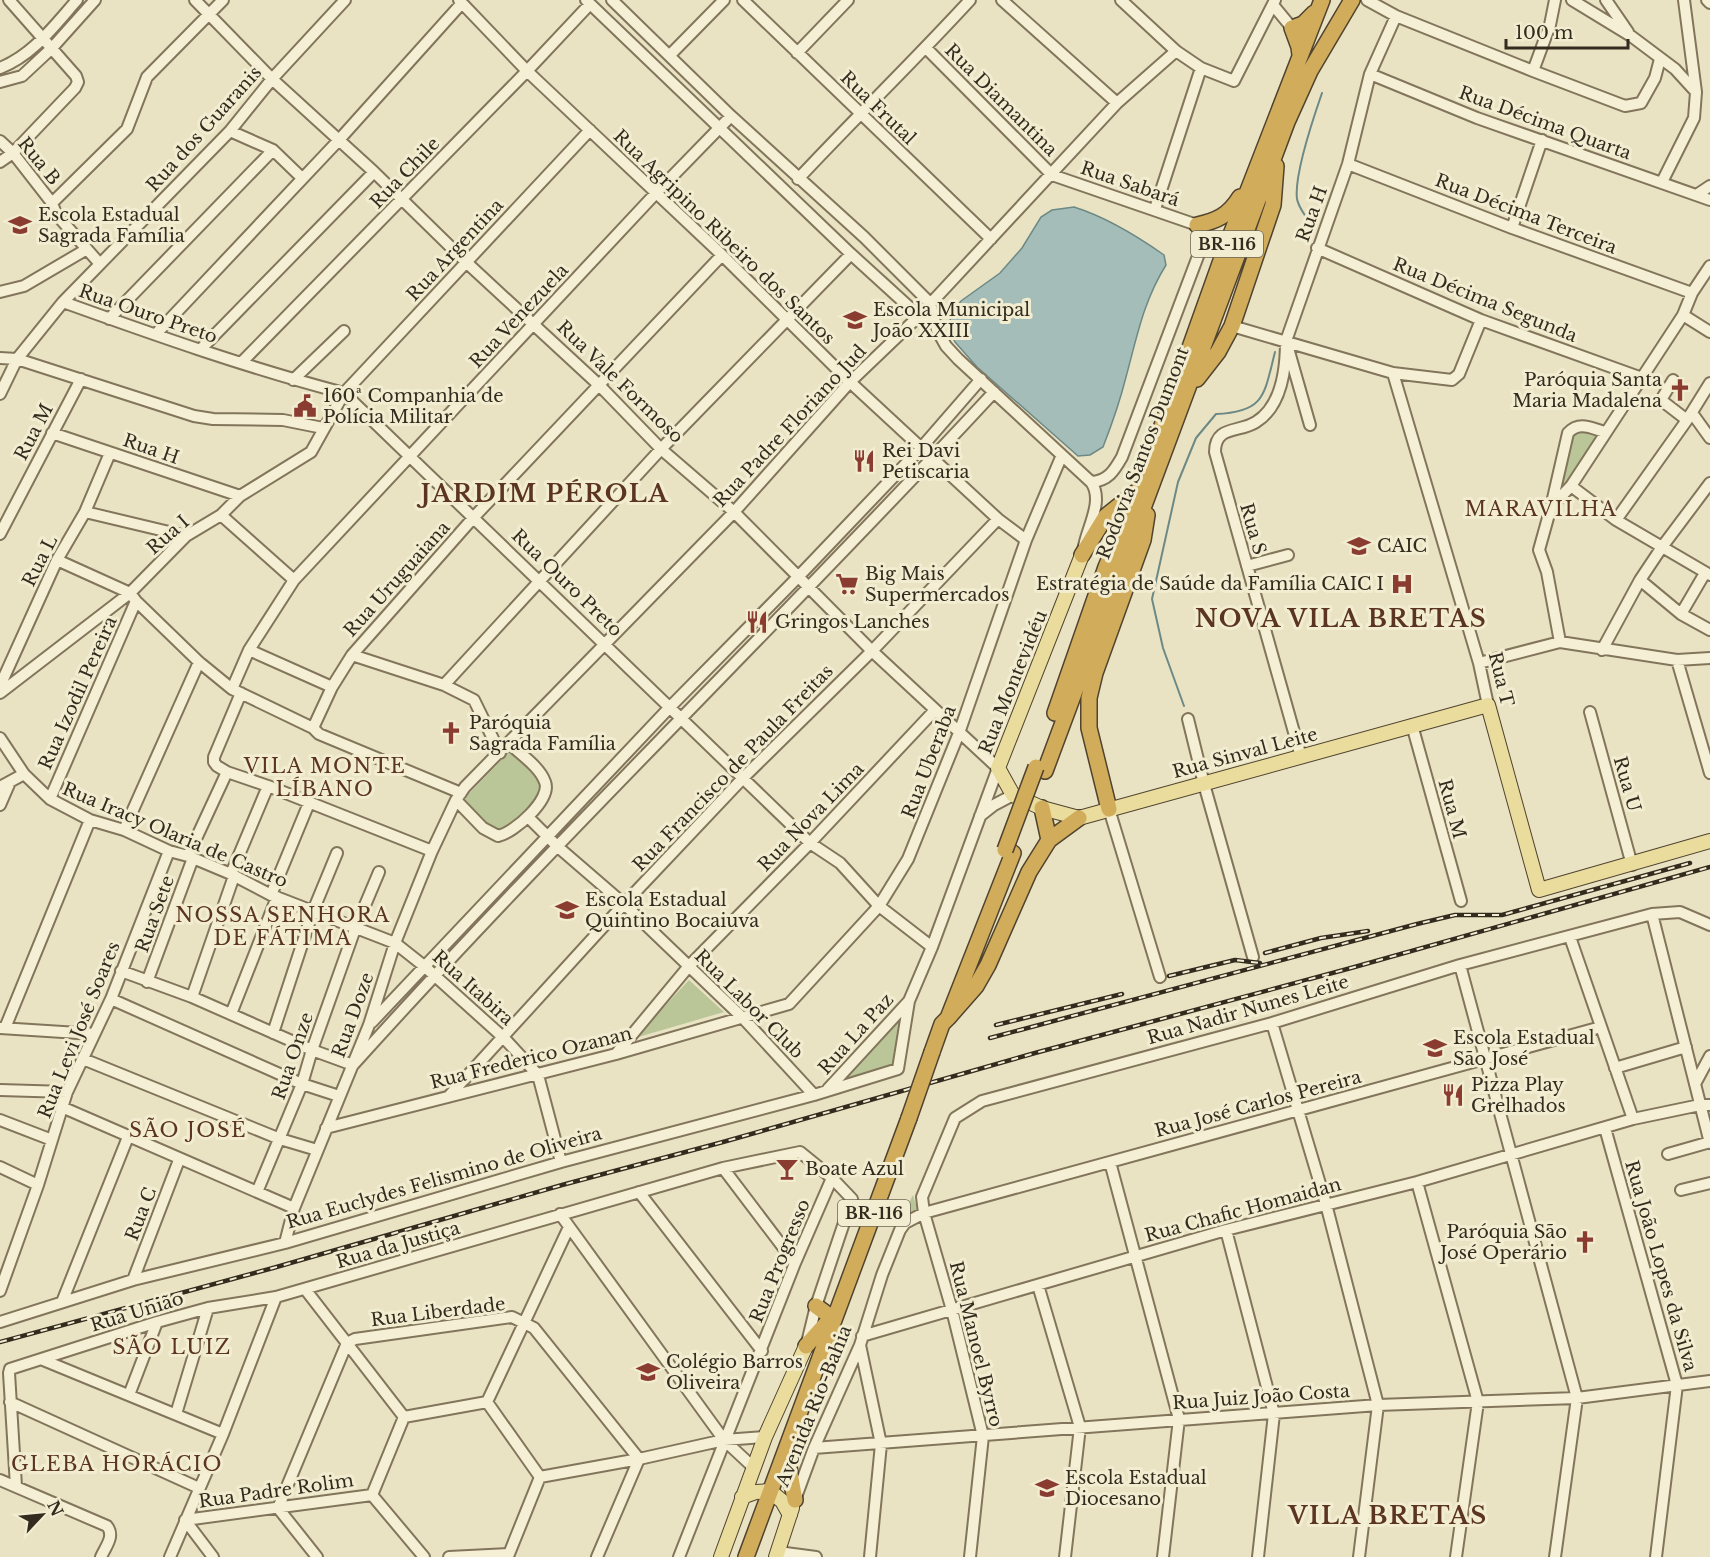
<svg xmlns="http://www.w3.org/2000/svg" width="1710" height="1557" viewBox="0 0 1710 1557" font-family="'Libre Baskerville',serif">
<rect width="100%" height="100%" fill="#e9e3c3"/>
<!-- green -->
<path fill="#bbc698" d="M1571,431L1602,433L1553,503Z
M510,751L541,780V793C527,809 514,831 491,830L462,801Z
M689,980L724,1012L635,1038Z
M905,1010L896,1066L838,1083Z
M913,1195L918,1212L902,1216Z"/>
<!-- water -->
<path fill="#a4bdb9" stroke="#6d8986" stroke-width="1.5" d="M1074,207C1106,217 1137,236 1164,255L1166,265C1143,302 1137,337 1126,377C1120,401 1112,424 1103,447L1090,455L1078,456L977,367L955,342L949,329L951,314L961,301L1000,273L1022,248L1041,217L1052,210Z"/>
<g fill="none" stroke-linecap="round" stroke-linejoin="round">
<!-- stream -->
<path stroke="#6d8986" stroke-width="2" d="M1313,233C1311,219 1300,213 1297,199C1294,176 1314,116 1322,93
M885,277L909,300
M1184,706L1163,648L1152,599L1178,482L1196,438L1216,414C1265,412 1264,395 1275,352"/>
<!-- minor casing -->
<g stroke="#82755b" stroke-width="14">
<path id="minor" d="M459,0L527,71L722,255L850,382L998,519L1026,540
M586,0L851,254L919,316L925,317
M612,0L731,116L864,237L930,303L937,330L946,346L958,359L1091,482C1104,500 1088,526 1084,546
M743,0L991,239
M1002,0L1117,103
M1121,0L1176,51L1201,68L1234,81L1275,0
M1367,0L1396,16L1533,71L1625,106L1641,103L1655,78L1660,59
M1572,0L1631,36L1675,69L1696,92
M1606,0L1628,32
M1707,0L1710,3
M1273,5L1292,28
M926,48L1052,175L1197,225L1201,232L1203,243L1122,457C1114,471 1108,481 1091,482
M797,53L848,0
M670,55L724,0
M0,68C33,55 54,26 77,0
M1533,71L1550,25L1555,0
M1370,74L1477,118L1710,200
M0,82L22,76L52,48L95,0
M230,131L273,150L302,178
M0,141L13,153L52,203L56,214L100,264
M0,162L13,153L75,88L78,82L76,76L9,0
M1348,164L1512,228L1692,293
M798,179C855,118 914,61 970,0
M1662,182L1694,118L1696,92L1684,0
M1698,194L1710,186
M52,203L127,129L147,77L223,0
M1155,209L1201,68
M1512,228L1542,140
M1317,248L1481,320L1642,378
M0,292L24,286L87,249
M63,302C155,335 248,368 344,393L810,843L840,863L879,906L932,947
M1683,315L1710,332
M109,319L273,150
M1232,326L1393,373L1452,380L1459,374L1481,320
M156,334L338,141L462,3
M1286,341C1286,368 1282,406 1256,422C1239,433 1215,425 1215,452L1301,757
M200,350L374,172
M0,358L17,359L194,416L213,419L283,420L323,428
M241,363L527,71L590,4
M1393,373L1479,663L1488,705
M293,380L344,331
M1673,380L1661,400L1687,420
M0,394L17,359L63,302L230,131L272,79L345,0
M1692,413L1710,438
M1310,425L1286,341L1348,164L1370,74L1396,16
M52,433L240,496
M1571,486L1616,520L1710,575
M1551,507L1568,433C1579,421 1591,428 1605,432
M85,512L186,536
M221,515L294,580
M1616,520L1687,420L1710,383
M0,534L81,379
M57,560L130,593L136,601L199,662L232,689L313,728L319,734L461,793
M1247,566L1288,555
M1640,580L1681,614L1710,630
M1681,614L1705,573
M1560,642L1547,572L1539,550L1551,507L1571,486L1683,315L1692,293L1710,266
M249,650L332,687
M1602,650L1640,580L1662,547L1710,483
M352,655L444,685L474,700L500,753
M1677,660L1710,773
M1479,663L1560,642L1677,660L1710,658
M444,685L661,449L851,254
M0,686L57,560L85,512L110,453
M232,689L249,650L294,580L656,193L731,116
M0,693L130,593L186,536L221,515L240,496L311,452L344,393L590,130
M241,693L214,757V762L217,766L227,772L268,786L432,851
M1590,712L1632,865
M1188,719L1204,784L1253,957
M1412,725L1461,901
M313,728L332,687L352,655L474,517L722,255
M0,738L24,774L50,799L90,820L124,830L169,851L188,856L231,874L271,895L395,943L424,966L504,1038L538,1075L561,1162
M0,787L24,774
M50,799L136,601
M456,800L483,828L498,836C514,833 552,799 545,782C540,767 520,754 509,743
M0,805L10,782
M1109,809L1160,977
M980,816L994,805L1013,795
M528,817L558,847L624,904L743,1018L814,1095
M124,830L199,662
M188,856L227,772
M231,874L268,786
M271,895L309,803
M1652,914L1710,1143
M1570,937L1633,1119
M1460,965L1577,1398L1555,1557
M121,971L192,997L312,1050L353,1065C561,834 784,619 994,392
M147,982L193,858
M192,997L234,876
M111,999L302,1084L339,1096
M231,1014L277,897
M372,1022L670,707L798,577L921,448L981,379
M1272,1023L1326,1204L1378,1405L1359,1557
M0,1028L94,1034
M5,1028L90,820
M273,1033L313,911L337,853
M616,1054L689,966L810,843L935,710
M83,1059L280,1139L317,1150
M1615,1068L1686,1047
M1695,1084L1710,1056
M828,1089L909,1001
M0,1090L67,1092
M448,1097L624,904L744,777L872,651L998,519
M64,1108L294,1208
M0,1120L52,1140
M326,1128L616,1054L789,1004L879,906L908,859L959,733L1026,540L1062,455
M1605,1128L1677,1385L1656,1557
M1668,1154L1710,1142
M1110,1162L1179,1419L1163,1557
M0,1167L38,1185
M723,1168L795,1263
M1417,1182L1478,1402L1456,1557
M1681,1190L1710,1183
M257,1192L302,1084L312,1050L355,929L379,872
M639,1192L762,1351
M560,1214L724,1440L753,1467
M1226,1230L1274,1414L1258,1557
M285,1243L294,1208L369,1025L395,943L432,851L456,800L465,787L734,512L850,382L919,316L1117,103L1176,51
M133,1280L179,1160
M1038,1285L1080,1427L1065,1557
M305,1289L404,1417
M0,1291L38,1185L67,1092L111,999L169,851
M62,1302L128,1137
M0,1322L133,1280L285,1243L561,1162L814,1095L898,1069L909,1001L932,947L998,768L872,651L734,512L661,449L599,385L466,262L374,172L272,79L195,0
M862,1336L1226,1230L1417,1182L1633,1119L1700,1105H1710
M860,1345L881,1444L870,1557
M43,1360L223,1434
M129,1395L157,1322
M10,1402L199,1488
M487,1402L569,1227
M176,1414L208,1308
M814,1448L1378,1405L1577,1398L1710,1381
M540,1477L639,1459L724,1440L765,1437
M0,1480L107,1526C115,1536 106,1546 101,1557
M16,1486L9,1373L10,1369L157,1322L208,1308L276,1297
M372,1495L404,1417L487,1402L540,1477
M372,1495L424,1557
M796,1497L814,1448L860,1345L882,1275L900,1230L905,1223L924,1213L1601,1027
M185,1520L372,1495
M185,1520L213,1557
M778,1552L816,1557
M170,1557L223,1434L276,1297L723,1168L800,1152L832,1178L852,1199L816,1306L807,1343
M317,1557L278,1508L347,1343L355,1339L512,1317L534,1328L639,1459L597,1557
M449,1557L509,1554L540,1477
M679,1557L795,1263L832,1178
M970,1557L983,1436L952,1310L924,1213L922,1197L955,1118L982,1101L1272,1023L1460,965L1652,914L1680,912L1710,925"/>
</g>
<!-- major casing -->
<g stroke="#50432f" stroke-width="16">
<path id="major" d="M1082,555L998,768L1013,795L1042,808L1079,818L1488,705L1539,890L1710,841
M742,1497L756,1492L770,1491L782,1501L790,1515
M721,1557L765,1437L806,1346
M776,1557L792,1508"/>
</g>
<!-- highway casing -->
<g stroke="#50432f" stroke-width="18">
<path id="highway" d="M1300,55L1299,47L1292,28L1303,24L1314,13
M1197,225C1217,221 1229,215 1240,197
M1197,379L1218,352L1232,326L1273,205L1276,166
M1082,555L1106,516L1136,492
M1055,713L1106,567L1139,490L1223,255L1322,0
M1045,771L1287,122L1310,71L1352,0
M1042,808L1049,840
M1109,809L1089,728V698L1095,673L1143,540L1147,515
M948,1018L976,986L988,965L1029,872L1049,840L1079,818
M932,1052L942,1024L948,1018L1013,853
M816,1306L831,1317
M806,1346L832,1317
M786,1451L795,1500
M746,1557L909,1118"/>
</g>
<!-- minor -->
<use href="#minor" stroke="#f5f0d5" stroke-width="10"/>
<!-- major -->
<use href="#major" stroke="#e9dc9d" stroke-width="14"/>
<!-- highway -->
<use href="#highway" stroke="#d1ad5b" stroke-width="15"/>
<!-- rail casing -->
<g stroke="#332b1e" stroke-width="4.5">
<path id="rail" d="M1265,953L1321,938L1368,931
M1169,976L1235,960L1260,963
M996,1025L1122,994
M990,1038L1417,924L1455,915H1502L1690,863
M0,1342L273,1268L562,1185L723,1142L1035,1053L1351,968L1710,867"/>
</g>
<!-- rail -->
<use href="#rail" stroke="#f2edd1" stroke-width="2" stroke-dasharray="7" stroke-linecap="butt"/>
<!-- highway-bridge casing -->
<g stroke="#50432f" stroke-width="18" stroke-linecap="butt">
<path id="highway-bridge" d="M1005,850L1036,767
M909,1118L932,1052"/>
</g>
<!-- highway-bridge -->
<use href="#highway-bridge" stroke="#d1ad5b" stroke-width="15"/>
</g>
<!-- icons -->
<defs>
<g id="school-bare" transform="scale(1.8)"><path d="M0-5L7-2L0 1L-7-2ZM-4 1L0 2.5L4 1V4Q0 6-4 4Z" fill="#8b3c31" stroke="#f2edd1" stroke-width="2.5" paint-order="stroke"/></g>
<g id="church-bare" transform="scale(1.8)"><path d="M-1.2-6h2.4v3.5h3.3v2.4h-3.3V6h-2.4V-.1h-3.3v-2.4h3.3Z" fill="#8b3c31" stroke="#f2edd1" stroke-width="2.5" paint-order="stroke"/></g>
<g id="civic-bare" transform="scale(1.8)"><path d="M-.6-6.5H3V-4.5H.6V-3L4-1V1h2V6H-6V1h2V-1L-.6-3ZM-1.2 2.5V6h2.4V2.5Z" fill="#8b3c31" stroke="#f2edd1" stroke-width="2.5" paint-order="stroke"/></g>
<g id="restaurant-bare" transform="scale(1.8)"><path d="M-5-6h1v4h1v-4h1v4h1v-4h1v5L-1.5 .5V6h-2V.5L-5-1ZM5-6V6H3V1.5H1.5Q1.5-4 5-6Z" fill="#8b3c31" stroke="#f2edd1" stroke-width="2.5" paint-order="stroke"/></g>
<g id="supermarket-bare" transform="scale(1.8)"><path d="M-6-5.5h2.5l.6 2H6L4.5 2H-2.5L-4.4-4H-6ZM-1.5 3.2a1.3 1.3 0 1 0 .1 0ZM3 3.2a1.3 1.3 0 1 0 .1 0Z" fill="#8b3c31" stroke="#f2edd1" stroke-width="2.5" paint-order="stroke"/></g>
<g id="hospital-bare" transform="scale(1.8)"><path d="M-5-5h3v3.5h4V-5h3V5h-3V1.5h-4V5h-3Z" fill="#8b3c31" stroke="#f2edd1" stroke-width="2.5" paint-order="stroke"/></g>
<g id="bar-bare" transform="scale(1.8)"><path d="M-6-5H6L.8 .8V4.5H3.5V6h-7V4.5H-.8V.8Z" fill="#8b3c31" stroke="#f2edd1" stroke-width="2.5" paint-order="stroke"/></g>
</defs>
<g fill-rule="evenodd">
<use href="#school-bare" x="20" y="225"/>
<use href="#school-bare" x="855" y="320"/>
<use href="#church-bare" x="1680" y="390"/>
<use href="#civic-bare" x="305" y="406"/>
<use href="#restaurant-bare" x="864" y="461"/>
<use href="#school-bare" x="1359" y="546"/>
<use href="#supermarket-bare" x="847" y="584"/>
<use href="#hospital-bare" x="1402" y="584"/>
<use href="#restaurant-bare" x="757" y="622"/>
<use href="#church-bare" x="451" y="733"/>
<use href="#school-bare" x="567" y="910"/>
<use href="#school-bare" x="1435" y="1048"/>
<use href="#restaurant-bare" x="1453" y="1095"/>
<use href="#bar-bare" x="787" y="1169"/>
<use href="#church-bare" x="1585" y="1242"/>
<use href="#school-bare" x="648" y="1372"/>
<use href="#school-bare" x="1047" y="1488"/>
</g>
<g text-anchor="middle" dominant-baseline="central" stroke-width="6" stroke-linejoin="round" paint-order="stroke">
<!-- shield labels -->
<g fill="#f2edd1" stroke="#6c6554" stroke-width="1.5">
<rect x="1191" y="231" width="72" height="26" rx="4.5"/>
<rect x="838" y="1200" width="72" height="26" rx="4.5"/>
</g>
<g font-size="16" font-weight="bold" fill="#332b1e">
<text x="1227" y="244">BR-116</text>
<text x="874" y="1213">BR-116</text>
</g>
<!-- street labels -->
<g font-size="18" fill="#332b1e" stroke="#f2edd1">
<text transform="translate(1001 100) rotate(45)">Rua Diamantina</text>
<text transform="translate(878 108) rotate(44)">Rua Frutal</text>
<text transform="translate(1545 123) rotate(20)">Rua Décima Quarta</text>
<text transform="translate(204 129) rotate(-48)">Rua dos Guaranis</text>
<text transform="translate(39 161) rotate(51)">Rua B</text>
<text transform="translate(405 173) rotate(-46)">Rua Chile</text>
<text transform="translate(1130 184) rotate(19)">Rua Sabará</text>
<text transform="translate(1312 214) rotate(-70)">Rua H</text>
<text transform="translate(1526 214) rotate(21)">Rua Décima Terceira</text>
<text transform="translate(724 237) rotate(44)">Rua Agripino Ribeiro dos Santos</text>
<text transform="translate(455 250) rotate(-47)">Rua Argentina</text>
<text transform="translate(1485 300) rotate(22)">Rua Décima Segunda</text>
<text transform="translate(148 314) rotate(19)">Rua Ouro Preto</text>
<text transform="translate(519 316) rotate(-47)">Rua Venezuela</text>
<text transform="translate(620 382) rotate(44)">Rua Vale Formoso</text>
<text transform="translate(790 426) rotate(-47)">Rua Padre Floriano Jud</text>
<text transform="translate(34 432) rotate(-62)">Rua M</text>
<text transform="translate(151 449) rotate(19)">Rua H</text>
<text transform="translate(1143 453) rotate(-69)">Rodovia Santos Dumont</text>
<text transform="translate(1253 529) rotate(74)">Rua S</text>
<text transform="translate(168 535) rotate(-41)">Rua I</text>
<text transform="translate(40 561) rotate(-63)">Rua L</text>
<text transform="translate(397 579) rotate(-48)">Rua Uruguaiana</text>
<text transform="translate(567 583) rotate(44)">Rua Ouro Preto</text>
<text transform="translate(1501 679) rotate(76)">Rua T</text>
<text transform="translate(1013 682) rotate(-68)">Rua Montevidéu</text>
<text transform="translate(78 693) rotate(-66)">Rua Izodil Pereira</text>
<text transform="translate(1245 753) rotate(-15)">Rua Sinval Leite</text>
<text transform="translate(929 762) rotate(-69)">Rua Uberaba</text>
<text transform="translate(733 768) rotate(-46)">Rua Francisco de Paula Freitas</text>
<text transform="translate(1627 784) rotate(74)">Rua U</text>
<text transform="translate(1452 809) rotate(75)">Rua M</text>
<text transform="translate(811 817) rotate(-46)">Rua Nova Lima</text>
<text transform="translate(175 835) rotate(23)">Rua Iracy Olaria de Castro</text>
<text transform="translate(155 914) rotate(-70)">Rua Sete</text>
<text transform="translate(473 988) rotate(42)">Rua Itabira</text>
<text transform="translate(749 1004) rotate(45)">Rua Labor Club</text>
<text transform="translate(1248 1010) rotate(-16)">Rua Nadir Nunes Leite</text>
<text transform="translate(353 1015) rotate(-70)">Rua Doze</text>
<text transform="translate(79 1030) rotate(-68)">Rua Levi José Soares</text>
<text transform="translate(856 1034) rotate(-48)">Rua La Paz</text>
<text transform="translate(293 1056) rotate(-71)">Rua Onze</text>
<text transform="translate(531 1058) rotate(-14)">Rua Frederico Ozanan</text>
<text transform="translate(1258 1104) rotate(-15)">Rua José Carlos Pereira</text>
<text transform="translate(444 1178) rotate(-16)">Rua Euclydes Felismino de Oliveira</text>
<text transform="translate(1243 1210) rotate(-15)">Rua Chafic Homaidan</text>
<text transform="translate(141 1214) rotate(-69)">Rua C</text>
<text transform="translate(398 1245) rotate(-16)">Rua da Justiça</text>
<text transform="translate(780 1261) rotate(-68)">Rua Progresso</text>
<text transform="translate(1661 1266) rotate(74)">Rua João Lopes da Silva</text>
<text transform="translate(137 1312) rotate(-17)">Rua União</text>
<text transform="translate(438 1312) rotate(-7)">Rua Liberdade</text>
<text transform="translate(976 1344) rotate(76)">Rua Manoel Byrro</text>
<text transform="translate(1261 1397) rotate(-4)">Rua Juiz João Costa</text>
<text transform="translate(814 1406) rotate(-68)">Avenida Rio-Bahia</text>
<text transform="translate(276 1491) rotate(-8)">Rua Padre Rolim</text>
</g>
<!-- poi labels -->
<g font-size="18" fill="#332b1e" stroke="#f2edd1" text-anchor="start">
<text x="38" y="215">Escola Estadual<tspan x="38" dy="21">Sagrada Família</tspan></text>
<text x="873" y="310">Escola Municipal<tspan x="873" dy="21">João XXIII</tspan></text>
<text x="1662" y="380" text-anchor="end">Paróquia Santa<tspan x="1662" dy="21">Maria Madalena</tspan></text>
<text x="323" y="396">160ª Companhia de<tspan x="323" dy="21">Polícia Militar</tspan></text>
<text x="882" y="451">Rei Davi<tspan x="882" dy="21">Petiscaria</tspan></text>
<text x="1377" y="546">CAIC</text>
<text x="865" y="574">Big Mais<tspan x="865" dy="21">Supermercados</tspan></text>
<text x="1384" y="584" text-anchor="end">Estratégia de Saúde da Família CAIC I</text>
<text x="775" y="622">Gringos Lanches</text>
<text x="469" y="723">Paróquia<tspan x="469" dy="21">Sagrada Família</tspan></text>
<text x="585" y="900">Escola Estadual<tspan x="585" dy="21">Quintino Bocaiuva</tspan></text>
<text x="1453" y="1038">Escola Estadual<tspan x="1453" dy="21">São José</tspan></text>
<text x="1471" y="1085">Pizza Play<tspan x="1471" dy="21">Grelhados</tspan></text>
<text x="805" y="1169">Boate Azul</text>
<text x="1567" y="1232" text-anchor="end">Paróquia São<tspan x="1567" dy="21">José Operário</tspan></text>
<text x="666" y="1362">Colégio Barros<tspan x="666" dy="21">Oliveira</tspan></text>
<text x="1065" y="1478">Escola Estadual<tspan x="1065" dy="21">Diocesano</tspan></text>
</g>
<!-- neighbourhood labels -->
<g font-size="20" letter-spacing="1.5" fill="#5b3522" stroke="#f2edd1">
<text x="1541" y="509">MARAVILHA</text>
<text x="325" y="766">VILA MONTE<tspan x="325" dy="23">LÍBANO</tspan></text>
<text x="283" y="915">NOSSA SENHORA<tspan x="283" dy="23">DE FÁTIMA</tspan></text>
<text x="188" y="1130">SÃO JOSÉ</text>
<text x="172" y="1347">SÃO LUIZ</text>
<text x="117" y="1464">GLEBA HORÁCIO</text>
</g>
<!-- district labels -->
<g font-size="24" font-weight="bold" letter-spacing="1.5" fill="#5b3522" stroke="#f2edd1">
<text x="545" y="493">JARDIM PÉROLA</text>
<text x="1341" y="618">NOVA VILA BRETAS</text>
<text x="1388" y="1515">VILA BRETAS</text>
</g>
</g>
<!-- north arrow -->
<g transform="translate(42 1515) rotate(64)" stroke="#f2edd1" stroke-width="4.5" paint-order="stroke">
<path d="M0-4.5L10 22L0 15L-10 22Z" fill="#332b1e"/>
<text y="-9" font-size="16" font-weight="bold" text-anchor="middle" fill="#332b1e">N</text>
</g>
<!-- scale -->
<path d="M1506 39v9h122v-9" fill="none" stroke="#332b1e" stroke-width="3"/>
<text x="1515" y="39" font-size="18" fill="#332b1e" stroke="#f2edd1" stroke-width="4.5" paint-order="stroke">100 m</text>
</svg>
